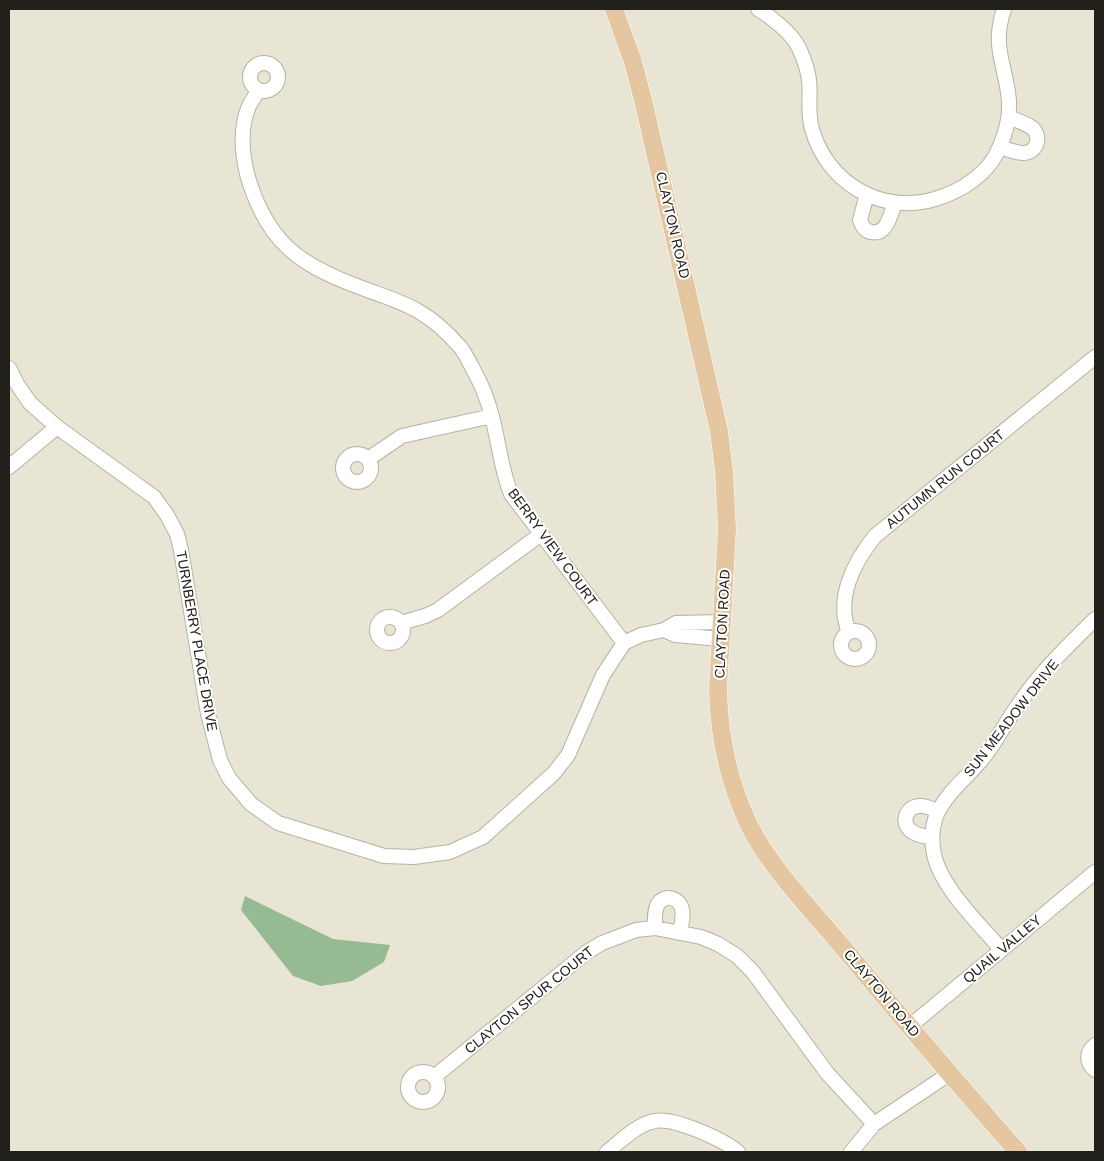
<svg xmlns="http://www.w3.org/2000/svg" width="1104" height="1161" viewBox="0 0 1104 1161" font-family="Helvetica,sans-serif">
<rect width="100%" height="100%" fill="#e8e5d4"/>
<!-- water -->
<path fill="#96bb93" d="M245,896L333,939L390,945L384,962L352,981L321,986L293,976L241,910Z"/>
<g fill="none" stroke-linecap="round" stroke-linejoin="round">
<!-- minor casing -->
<g stroke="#b7b3a4" stroke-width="16">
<path id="minor" d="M758,9C771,17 792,33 799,48C803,57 808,69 809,80C811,96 807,113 812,129C827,183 881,215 935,199C962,191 990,173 1000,146C1006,132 1010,116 1009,101C1006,64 991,48 1004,9
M250 77a14 14 0 1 1 28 0a14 14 0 1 1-28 0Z
M259,90C256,95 251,101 249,106C240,127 242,153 247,174C266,241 298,265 362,288C380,295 401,301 418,311C434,320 449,334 461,348C466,355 470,363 474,371C482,385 488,401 492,417C499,443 501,469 511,494L624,643
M1000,147C1007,149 1016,153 1023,153C1038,153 1042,135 1031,127C1024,123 1016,120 1009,117
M867,194L860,220C862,226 865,231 871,232C887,236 891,213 895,202
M9,368L17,384L30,403L57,427L154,497L167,515L177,534L181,550L208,714L220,760L229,778L251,804L278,823L384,856L414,857L450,852L483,837L554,773L568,755L603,675L624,643L641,635L664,630L676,623L722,622
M343 468a14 14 0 1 1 28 0a14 14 0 1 1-28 0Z
M368,459L402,436L492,416
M9,467L57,427
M377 630a13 13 0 1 1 26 0a13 13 0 1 1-26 0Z
M401,623L425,616L438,610L541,534
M664,630L675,635L721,639
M841 645a14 14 0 1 1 28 0a14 14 0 1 1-28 0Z
M849,632C835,599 854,562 875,536L1095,357
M932,838C926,836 918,836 913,832C900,825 905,807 919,806C926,805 932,809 938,811
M655,928C655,921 654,910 658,904C664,894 679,897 682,909C684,916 681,925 680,933
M1001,949C980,925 940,886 934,854C931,840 932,822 939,810C950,789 969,776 983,758C997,741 1006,721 1019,704C1040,672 1068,646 1095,619
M909,1027L1095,872
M1095,1045C1086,1052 1086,1063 1095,1070
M408 1087a15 15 0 1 1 30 0a15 15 0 1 1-30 0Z
M434,1077L587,952L602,943L618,937L636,930L655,928L701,937L718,944L737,956L753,972L827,1073L874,1124
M607,1152C621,1141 637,1124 655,1121C674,1117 724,1140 738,1152
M851,1152L874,1124L949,1074"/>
</g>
<!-- major casing -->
<g stroke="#fff" stroke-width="19">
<path id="major" d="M614,9L633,62L643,100L719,431L724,471L727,529L718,689C719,737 728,781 749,825C771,869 809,907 841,945C899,1015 958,1084 1018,1152"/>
</g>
<!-- minor -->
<use href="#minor" stroke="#fff" stroke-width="14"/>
<!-- major -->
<use href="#major" stroke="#e4c7a0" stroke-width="18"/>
</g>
<g text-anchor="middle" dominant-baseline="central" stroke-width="4" stroke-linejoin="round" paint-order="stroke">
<!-- street labels -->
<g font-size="14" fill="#21201a" stroke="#fff">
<text transform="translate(673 225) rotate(77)">CLAYTON ROAD</text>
<text transform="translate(945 479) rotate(-39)">AUTUMN RUN COURT</text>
<text transform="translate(553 547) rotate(54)">BERRY VIEW COURT</text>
<text transform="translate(722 624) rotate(-87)">CLAYTON ROAD</text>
<text transform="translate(197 641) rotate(80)">TURNBERRY PLACE DRIVE</text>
<text transform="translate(1011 718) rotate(-52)">SUN MEADOW DRIVE</text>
<text transform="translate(1002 949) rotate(-40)">QUAIL VALLEY</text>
<text transform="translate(882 993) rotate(50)">CLAYTON ROAD</text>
<text transform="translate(529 1000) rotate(-39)">CLAYTON SPUR COURT</text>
</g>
</g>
<!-- border -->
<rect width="1104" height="1161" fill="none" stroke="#21201a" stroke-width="20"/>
</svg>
